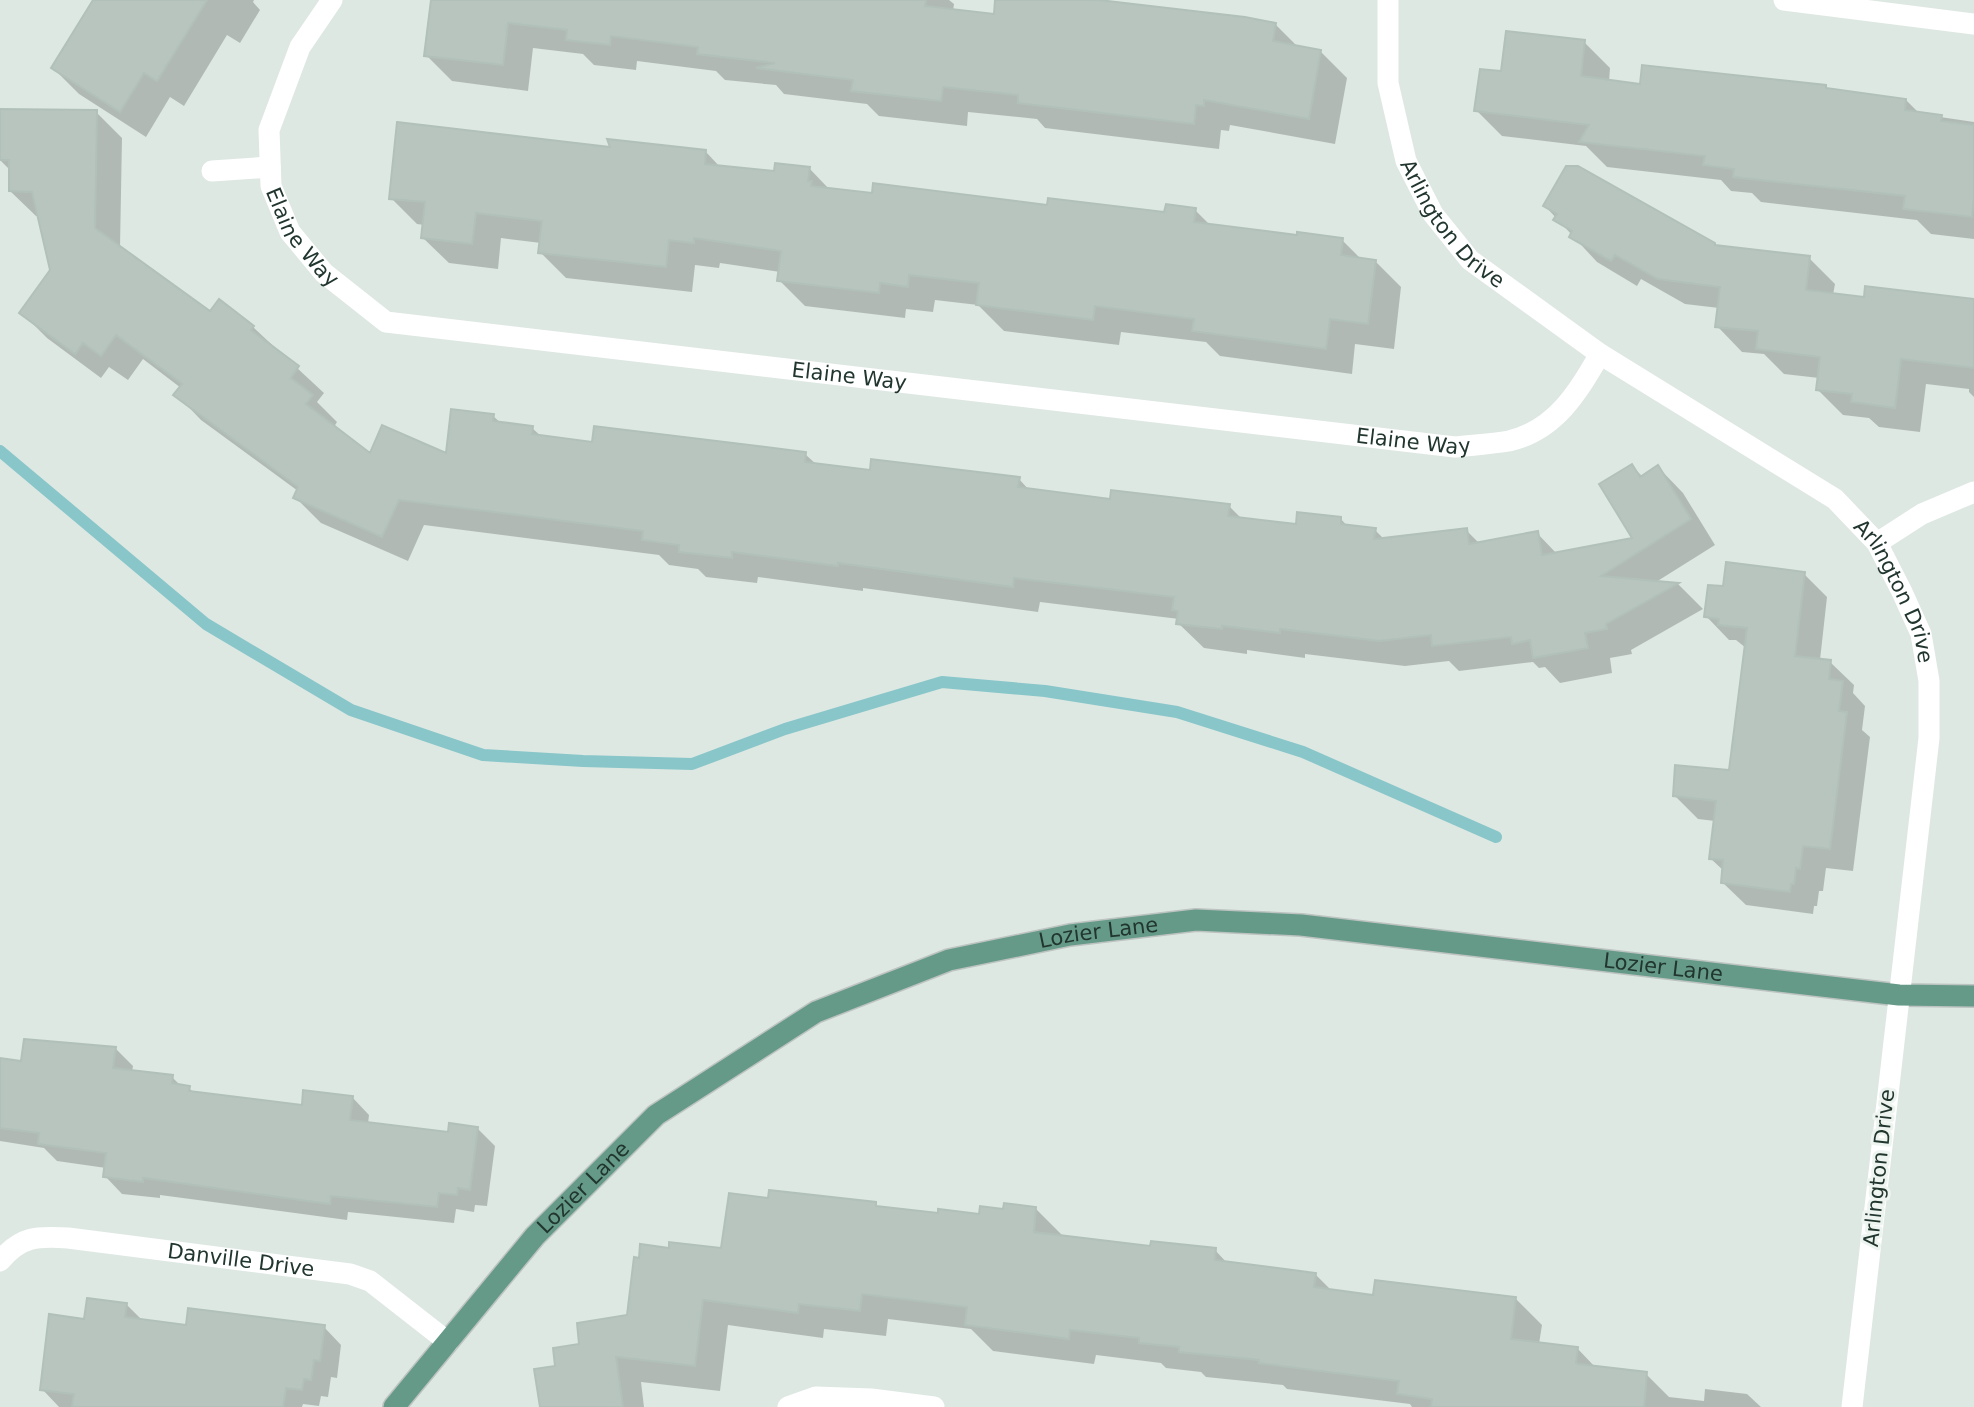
<svg xmlns="http://www.w3.org/2000/svg" width="1974" height="1407" viewBox="0 0 1974 1407" font-family="'DejaVu Sans',sans-serif">
<rect width="100%" height="100%" fill="#dee8e2"/>
<!-- shadow -->
<path fill="#0003" d="M95,0H254L253,2L260,10L240,43L227,35L184,106L170,97L146,137L79,94L53,68Z
M433,0H949L954,4L953,11L995,16L997,0H1084L1275,24L1299,48L1321,52L1347,78L1335,144L1230,125L1229,131L1221,130L1219,149L1045,128L1037,119L968,112L967,126L879,116L867,104L784,94L776,85L725,80L716,71L637,61L636,70L594,65L583,54L533,48L528,91L452,81L426,55Z
M1584,42L1610,68L1609,82L1641,86L1825,87L1828,90L1906,100L1920,114L1974,122V239L1931,234L1917,220L1761,202L1752,193L1731,191L1721,180L1607,167L1586,146L1502,136L1476,110L1502,73Z
M0,111L96,112L122,138L120,248L210,313L253,327L324,393L317,402L337,422L334,427L371,455H447L493,416L502,424L532,428L542,437L594,444L805,454L817,465L871,472L1019,479L1030,491L1111,501L1229,506L1243,520L1297,526L1341,519L1348,527L1375,530L1385,540L1466,530L1480,544L1537,533L1557,554L1635,540L1632,466L1643,477L1658,467L1683,493L1715,545L1656,582L1678,584L1703,609L1631,650L1632,654L1610,658L1612,673L1560,683L1545,667L1539,668L1533,662L1459,671L1449,661L1405,666L1305,654V658L1247,650V654L1204,648L1178,623L1179,619L1040,602L1038,612L863,588V591L758,577L757,583L706,577L698,569L669,565L659,555L424,525L408,561L321,523L295,497L298,491L201,420L176,394L181,388L143,359L128,380L109,367L101,378L47,338L21,312L52,270L39,216H36L10,191L11,171L0,160Z
M612,149L706,152L721,168L776,173L809,168L830,190L1166,214L1195,210L1211,226L1298,237L1342,240L1362,260L1375,261L1401,287L1394,349L1355,344L1352,374L1220,356L1206,342L1121,332L1119,345L1004,331L978,305L935,300L933,312L906,309L905,318L805,306L779,280L780,272L720,263L719,268L695,265L692,292L566,278L540,252L541,243L501,238L498,269L449,263L423,238L424,225L417,224L391,198Z
M1545,206L1716,247L1809,258L1835,284L1833,295L1865,299L1974,301V397L1969,392V389L1926,384L1920,432L1879,427L1869,418L1843,415L1817,389L1819,378L1784,374L1764,354L1742,352L1717,326L1719,308L1685,304L1641,279L1637,286L1597,262Z
M1804,574L1827,597L1820,660L1830,662L1854,685L1853,693L1865,706L1862,730L1870,737L1853,871L1826,868L1823,891H1819L1817,906H1814L1813,914L1746,905L1722,882L1724,871L1710,858L1715,821L1698,819L1675,796L1731,772L1746,648L1736,640H1729L1706,616L1724,588Z
M115,1048L133,1066L132,1072L172,1077L182,1087L189,1088L194,1093L303,1107L352,1097L369,1115L368,1124L449,1134L477,1128L495,1146L487,1206L475,1205L474,1212L456,1209L454,1223L348,1212L347,1220L160,1195V1198L122,1194L105,1176L106,1168L57,1161L44,1148L0,1141V1059L22,1063Z
M770,1200L875,1204L879,1208L939,1214L981,1216L1005,1211L1036,1209L1062,1235L1061,1237L1152,1248L1215,1250L1228,1264L1315,1274L1332,1291L1375,1297L1516,1299L1542,1325L1539,1344L1577,1348L1596,1368L1646,1374L1669,1397L1704,1401L1705,1389L1747,1394L1761,1407H1412L1410,1404L1287,1389L1283,1385L1206,1377L1201,1372L1166,1368L1161,1363L1096,1355L1094,1364L993,1351L971,1329L888,1319L886,1336L824,1329L823,1338L728,1325L720,1391L641,1382L644,1407H541L557,1368L581,1345L629,1317L670,1250H723Z
M126,1304L143,1321L187,1327H324L341,1345L337,1378L331,1377L328,1397L321,1396L319,1406L303,1404L302,1407H59L42,1389L86,1320Z"/>
<g fill="none" stroke-linecap="round" stroke-linejoin="round">
<!-- stream -->
<path stroke="#89c6ca" stroke-width="12" d="M0,451L206,624L351,710L483,755L583,761L692,764L785,729L942,682L1045,691L1177,712L1303,752L1496,837"/>
</g>
<!-- building -->
<path fill="#b7c5be" stroke="#b1c1b9" stroke-width="2" d="M93,0H207L157,81L144,73L120,112L51,68Z
M431,0H926L925,6L994,14L995,0H1099L1245,17L1276,23L1273,41L1321,50L1309,119L1204,100V106L1196,105L1194,124L1018,103V95L943,87L941,101L851,91L853,80L756,68L775,63L697,54L698,47L611,36L610,45L566,40L567,30L508,23L503,65L424,56Z
M1506,31L1585,40L1581,76L1640,84L1642,65L1826,85V88L1906,99L1905,110L1942,115L1941,121L1974,125V199L1972,217L1903,209L1905,196L1733,177L1734,169L1703,165L1705,156L1579,142L1589,125L1474,111L1480,69L1501,71Z
M0,109L97,110L95,228L210,311L219,299L254,326L251,330L299,366L291,378L313,395L306,404L370,453L382,425L446,453L451,409L494,414L493,421L533,426L532,434L592,442L594,426L806,452L805,462L870,470L871,459L1020,477L1018,487L1110,499L1111,490L1230,504L1228,516L1296,524L1297,512L1341,517V524L1376,528L1374,539L1467,528L1469,544L1538,531L1542,555L1632,538L1599,484L1632,464L1640,477L1658,465L1691,519L1601,576L1679,583L1606,624L1607,629L1585,633L1588,648L1533,658L1530,640L1512,644L1511,637L1432,646L1431,635L1379,641L1280,629V633L1222,626V629L1176,624L1178,611L1172,610L1174,597L1014,578L1013,587L838,563V566L732,552V558L679,552V545L642,540L643,531L399,500L382,537L293,498L298,487L173,395L182,384L116,335L101,356L83,343L75,354L19,313L50,270L32,192L9,191V160H0Z
M397,122L610,147L607,139L706,150L705,164L774,171L775,163L810,167L808,181H812L811,186L872,193L873,183L1047,205L1048,198L1164,212L1166,204L1196,208L1194,222L1297,235V232L1343,238L1341,255L1376,260L1368,324L1330,319L1326,349L1192,331L1194,319L1095,306L1093,320L976,305L979,283L909,275L908,287L880,283L879,293L777,281L781,251L694,238V243L669,240L666,267L538,253L542,221L476,213L472,244L421,238L425,202L389,199Z
M1566,166H1578L1715,243V245L1810,256L1806,290L1864,297L1865,286L1974,299V368L1901,359L1895,408L1851,402L1852,394L1816,390L1820,357L1756,349L1758,331L1715,327L1720,287L1658,279L1615,255L1611,261L1569,237L1572,231L1553,220L1557,214L1543,206Z
M1726,562L1805,572L1795,656L1831,660L1829,679L1843,681L1839,711L1847,712L1830,849L1803,846L1800,869L1796,868L1794,884H1791L1790,892L1721,883L1723,860L1709,859L1716,801L1673,796L1675,765L1729,770L1747,628L1718,625L1719,619L1704,617L1708,585L1723,586Z
M24,1039L116,1047L113,1068L173,1075L172,1083L190,1086L189,1091L302,1105L303,1090L353,1096L350,1120L448,1132L449,1123L478,1127L470,1190L458,1188L457,1195L439,1193L437,1207L331,1196L330,1204L143,1178V1182L103,1177L106,1153L38,1144L39,1133L0,1128V1058L21,1061Z
M769,1190L876,1202V1206L938,1213V1209L979,1214L980,1206L1003,1209L1004,1203L1036,1207L1034,1232L1150,1246L1151,1241L1216,1248L1215,1260L1316,1273L1314,1287L1373,1295L1375,1280L1516,1297L1511,1339L1578,1347L1576,1363L1579,1364L1647,1372L1644,1407H1431L1432,1399L1397,1394L1399,1381L1259,1363V1360L1179,1352V1347L1139,1343V1338L1070,1330L1069,1339L965,1325L967,1307L862,1294L860,1311L799,1304L798,1313L703,1300L695,1366L616,1357L623,1407H540L534,1369L555,1366L553,1348L579,1344L577,1323L627,1315L634,1257L639,1258L640,1244L669,1248V1242L721,1248L729,1193L768,1198Z
M87,1298L127,1303L125,1317L186,1325L188,1308L325,1325L320,1361L314,1360L311,1380L304,1379L302,1390L286,1388L283,1407H72L74,1394L40,1390L49,1314L84,1319Z"/>
<g fill="none" stroke-linecap="round" stroke-linejoin="round">
<!-- major casing -->
<g stroke="#bcc3c0" stroke-width="24">
<g id="major">
<path id="s4" d="M394,1407L535,1236L656,1115L816,1012L949,960L1070,935L1196,920L1301,925L1899,995L1974,996"/>
</g>
</g>
<!-- minor -->
<g stroke="#fff" stroke-width="21">
<path id="s1" d="M332,0L300,47L269,130L271,186L290,232L324,273L386,322L1455,447C1473,445 1492,444 1509,441C1556,430 1578,392 1600,354"/>
<path id="s2" d="M1388,0V83L1406,161L1433,214L1470,260L1600,354L1835,499L1877,543L1902,592L1921,634L1929,681V738L1852,1407"/>
<path d="M1784,0L1974,24"/>
<path d="M212,171L270,167"/>
<path d="M1877,543L1922,514L1974,492"/>
<path id="s3" d="M0,1261C21,1236 37,1236 68,1238L350,1274L370,1281L448,1342"/>
<path d="M788,1407L816,1397L871,1399L934,1407"/>
</g>
<!-- major -->
<use href="#major" stroke="#669a88" stroke-width="21"/>
</g>
<g text-anchor="middle" dominant-baseline="central" stroke-width="6" stroke-linejoin="round" paint-order="stroke">
<!-- street labels -->
<g font-size="21" fill="#21362e" stroke="#eef5f1">
<text stroke="none"><textPath href="#s2" startOffset="242">Arlington Drive</textPath></text>
<text stroke="none"><textPath href="#s1" startOffset="262">Elaine Way</textPath></text>
<text stroke="none"><textPath href="#s1" startOffset="850">Elaine Way</textPath></text>
<text stroke="none"><textPath href="#s1" startOffset="1418">Elaine Way</textPath></text>
<text stroke="none"><textPath href="#s2" startOffset="830">Arlington Drive</textPath></text>
<text stroke="none"><textPath href="#s4" startOffset="878">Lozier Lane</textPath></text>
<text stroke="none"><textPath href="#s4" startOffset="1446">Lozier Lane</textPath></text>
<text transform="translate(1879 1168) rotate(-84)">Arlington Drive</text>
<text stroke="none"><textPath href="#s4" startOffset="290">Lozier Lane</textPath></text>
<text stroke="none"><textPath href="#s3" startOffset="250">Danville Drive</textPath></text>
</g>
</g>
</svg>
